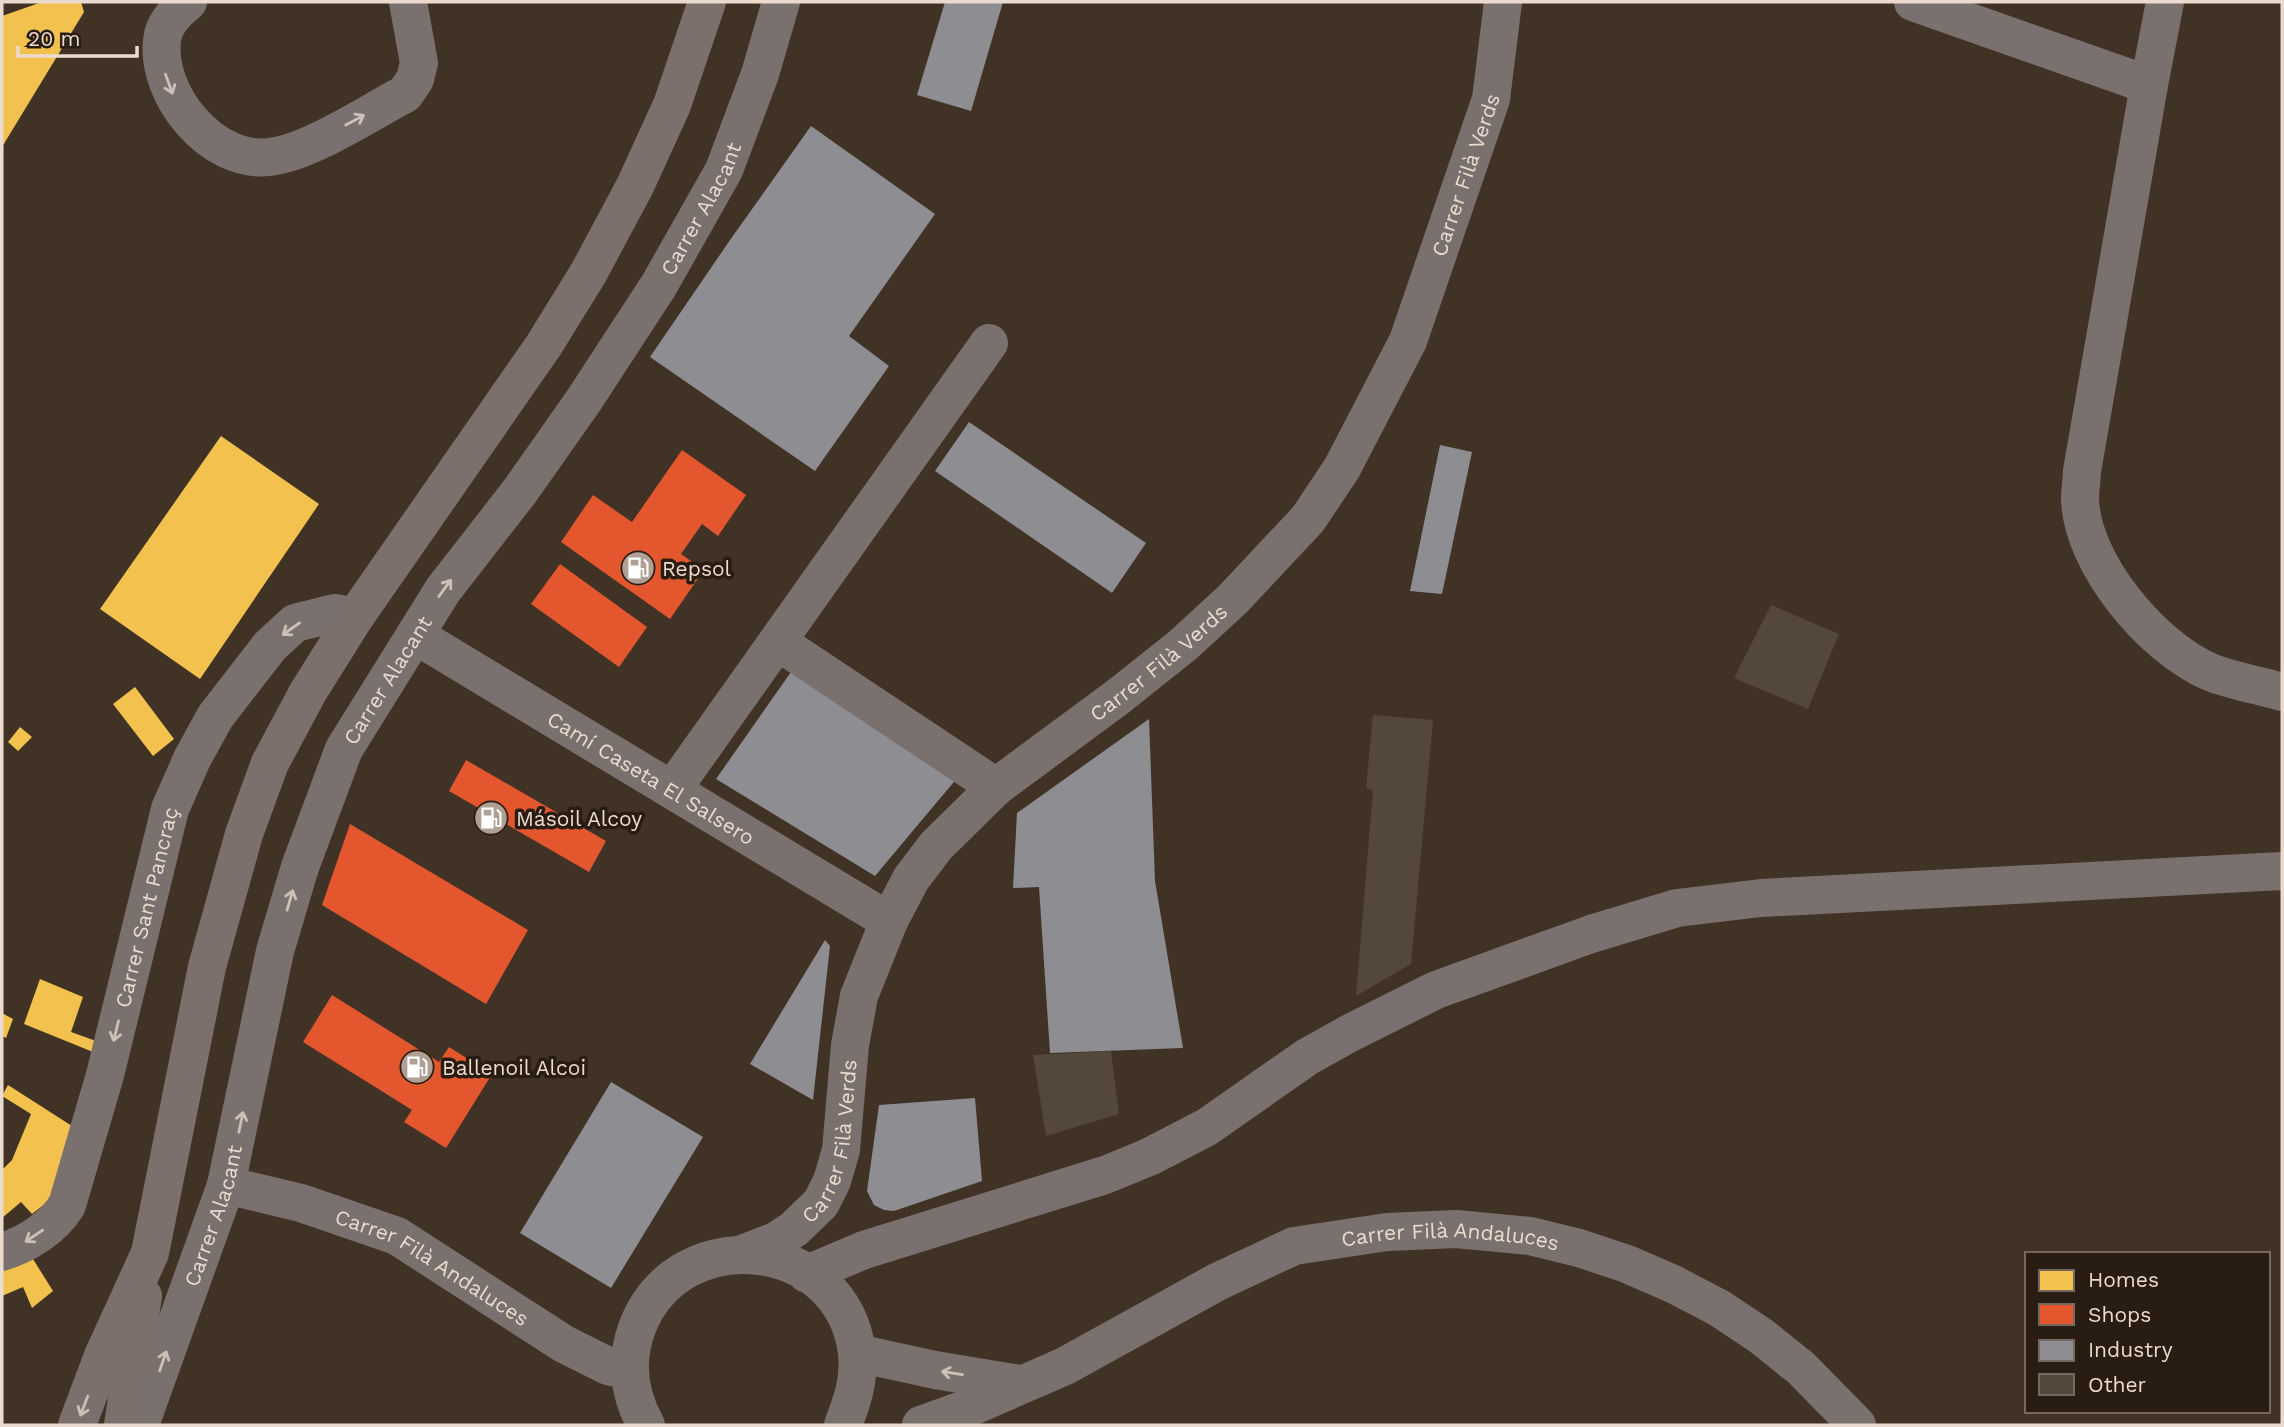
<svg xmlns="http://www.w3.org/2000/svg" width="2284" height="1427" viewBox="0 0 2284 1427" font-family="'Work Sans',sans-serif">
<rect width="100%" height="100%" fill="#403326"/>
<!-- homes -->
<path fill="#f2c14e" d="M42,2H81L84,12L2,147V16Z
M221,436L319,504L200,679L100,609Z
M135,687L174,739L153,756L113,704Z
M20,727L32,737L18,751L8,742Z
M40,979L83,997L71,1032L96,1041L93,1052L24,1024Z
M2,1013L13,1019L6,1038L2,1036Z
M8,1085L72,1126L50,1200L32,1214L21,1202L2,1218V1170L12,1160L31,1114L2,1096Z
M33,1259L53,1291L32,1308L23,1287L2,1296V1269Z"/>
<!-- shops -->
<path fill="#e4572e" d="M682,450L746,495L718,536L702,524L681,554L704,570L670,619L561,542L593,495L632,522Z
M560,564L647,627L619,667L531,604Z
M466,760L606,841L589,872L449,791Z
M350,824L528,930L486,1004L322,905Z
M332,995L439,1062L449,1047L492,1074L446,1148L404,1122L412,1110L303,1042Z"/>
<!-- industry -->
<path fill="#8d8d92" d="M945,2H1003L971,111L917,95Z
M811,126L935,214L849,336L889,366L815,471L650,357L730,240Z
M969,422L1146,543L1112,593L935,471Z
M1440,445L1472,452L1442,594L1410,591Z
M791,672L958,777L875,876L716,779Z
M1149,719L1155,881L1183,1048L1050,1053L1039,887L1013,888L1017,813Z
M825,940L830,946L813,1100L750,1064Z
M611,1082L703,1137L611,1288L520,1233Z
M975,1098L982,1181L894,1211L884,1210L874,1205L867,1191L879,1105Z"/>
<!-- building -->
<path fill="#54473b" d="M1771,605L1839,634L1808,709L1734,678Z
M1373,715L1433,720L1411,964L1356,996L1373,790L1366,788Z
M1111,1051L1119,1114L1046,1136L1033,1055Z"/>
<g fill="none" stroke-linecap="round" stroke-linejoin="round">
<!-- minor -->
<g stroke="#7a716f" stroke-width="38">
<path d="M188,2C176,12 163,24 162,41C156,95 212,164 269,157C309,153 368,113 405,94L415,79L419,63L408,2"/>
<path d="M1913,2L2149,85"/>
<path d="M2165,2L2149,85L2082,471C2082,480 2080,489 2080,498C2081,563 2152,647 2210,672C2232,681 2259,685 2282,692"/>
<path id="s1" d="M415,635L889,921"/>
<path d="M778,642L996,787"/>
<path d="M672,790L989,343"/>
<path id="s2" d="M226,1185L301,1203L397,1236L564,1344L608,1366L629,1371"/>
<path id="s3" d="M2,1252C27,1244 53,1228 67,1205L105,1075L170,809L192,759L215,717L270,646L295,623L335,613L355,617"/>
<path id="s4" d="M742,1254L776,1241L794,1229L821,1203L832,1181L841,1150L850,1045L859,996L889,921L911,879L936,846L996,787L1119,696L1183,645L1233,599L1308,519L1342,468L1408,341L1491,99L1503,2"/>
<path d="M807,1274L864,1250L1105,1175L1149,1157L1207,1127L1307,1057L1350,1033L1436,990L1591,934L1677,908L1761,898L2282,871"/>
<path d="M857,1353L935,1370L1020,1384"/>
<path id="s5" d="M140,1425L226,1185L275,951L300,867L344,749L443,590L520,491L584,400L659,285L724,170L760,74L781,2"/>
<path d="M646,1425C629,1395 625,1361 637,1328C678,1219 843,1236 857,1353C860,1379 852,1402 843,1425"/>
<path id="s6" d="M921,1425L971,1407L1065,1366L1217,1282L1294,1246L1387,1232L1456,1229L1530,1236L1579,1248L1627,1264L1673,1284L1719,1308L1761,1336L1801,1368L1857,1425"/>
</g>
<!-- major -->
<path stroke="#7c706c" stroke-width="38" d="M77,1425L103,1356L150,1253L207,967L244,834L270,763L308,692L355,617L544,345L589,272L635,186L672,105L707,2
M123,1425L143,1296"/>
</g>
<!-- one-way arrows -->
<defs><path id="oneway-shaft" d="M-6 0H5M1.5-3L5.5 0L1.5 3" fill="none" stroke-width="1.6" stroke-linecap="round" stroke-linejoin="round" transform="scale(1.75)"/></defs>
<g stroke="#cfc0b6">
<use href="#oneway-shaft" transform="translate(169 84) rotate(70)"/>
<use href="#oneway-shaft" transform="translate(355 120) rotate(-28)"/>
<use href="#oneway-shaft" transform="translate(445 588) rotate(-54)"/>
<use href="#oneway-shaft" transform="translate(291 629) rotate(145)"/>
<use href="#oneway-shaft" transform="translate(290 900) rotate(-74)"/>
<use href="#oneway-shaft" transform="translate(116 1031) rotate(104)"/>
<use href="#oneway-shaft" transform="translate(241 1122) rotate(-78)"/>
<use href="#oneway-shaft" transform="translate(34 1236) rotate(146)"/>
<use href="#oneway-shaft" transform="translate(163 1361) rotate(-71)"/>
<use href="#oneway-shaft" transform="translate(952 1373) rotate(-171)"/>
<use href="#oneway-shaft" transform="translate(84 1406) rotate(111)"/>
</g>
<!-- icons -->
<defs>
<g id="fuel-disc" transform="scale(1.75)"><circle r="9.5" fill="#afa093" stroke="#281c13"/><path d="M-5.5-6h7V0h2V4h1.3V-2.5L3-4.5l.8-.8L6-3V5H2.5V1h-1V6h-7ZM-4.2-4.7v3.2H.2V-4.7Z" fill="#fff"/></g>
</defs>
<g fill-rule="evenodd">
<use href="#fuel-disc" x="638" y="568"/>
<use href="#fuel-disc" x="491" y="818"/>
<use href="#fuel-disc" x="417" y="1067"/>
</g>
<g text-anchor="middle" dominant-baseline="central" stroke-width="7" stroke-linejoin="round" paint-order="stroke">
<!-- street labels -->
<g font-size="21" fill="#ebdbce" stroke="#281c13">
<text stroke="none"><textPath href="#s4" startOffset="1354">Carrer Filà Verds</textPath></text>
<text stroke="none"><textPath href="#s5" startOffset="1356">Carrer Alacant</textPath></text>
<text stroke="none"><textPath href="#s4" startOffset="766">Carrer Filà Verds</textPath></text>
<text stroke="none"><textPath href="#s5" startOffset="789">Carrer Alacant</textPath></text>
<text stroke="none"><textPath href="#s1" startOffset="276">Camí Caseta El Salsero</textPath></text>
<text stroke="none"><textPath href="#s3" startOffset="390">Carrer Sant Pancraç</textPath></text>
<text stroke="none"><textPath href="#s4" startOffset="158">Carrer Filà Verds</textPath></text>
<text stroke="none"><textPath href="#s5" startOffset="222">Carrer Alacant</textPath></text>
<text stroke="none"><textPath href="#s6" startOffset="572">Carrer Filà Andaluces</textPath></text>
<text stroke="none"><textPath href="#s2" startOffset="224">Carrer Filà Andaluces</textPath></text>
</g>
<!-- poi labels -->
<g font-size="21" fill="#ebdbce" stroke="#281c13" text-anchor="start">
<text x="662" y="568">Repsol</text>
<text x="516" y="818">Másoil Alcoy</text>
<text x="442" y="1067">Ballenoil Alcoi</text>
</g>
</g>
<!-- border -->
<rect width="2284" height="1427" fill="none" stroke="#ebdbce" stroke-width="7"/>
<!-- legend -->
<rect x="2025" y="1252" width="245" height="161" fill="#281c13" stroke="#76685e" stroke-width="2"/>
<rect x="2039" y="1270" width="35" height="21" fill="#f2c14e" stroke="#76685e" stroke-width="2"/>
<text x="2088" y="1287" font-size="21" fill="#ebdbce">Homes</text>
<rect x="2039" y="1304" width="35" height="21" fill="#e4572e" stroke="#76685e" stroke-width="2"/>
<text x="2088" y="1322" font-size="21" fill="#ebdbce">Shops</text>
<rect x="2039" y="1340" width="35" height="21" fill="#8d8d92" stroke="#76685e" stroke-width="2"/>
<text x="2088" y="1357" font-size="21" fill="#ebdbce">Industry</text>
<rect x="2039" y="1374" width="35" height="21" fill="#54473b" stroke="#76685e" stroke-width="2"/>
<text x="2088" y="1392" font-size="21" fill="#ebdbce">Other</text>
<!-- scale -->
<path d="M18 46v10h119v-10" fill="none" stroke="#ebdbce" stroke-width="3.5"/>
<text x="28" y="46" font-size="21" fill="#ebdbce" stroke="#281c13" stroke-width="5" paint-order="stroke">20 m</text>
</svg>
